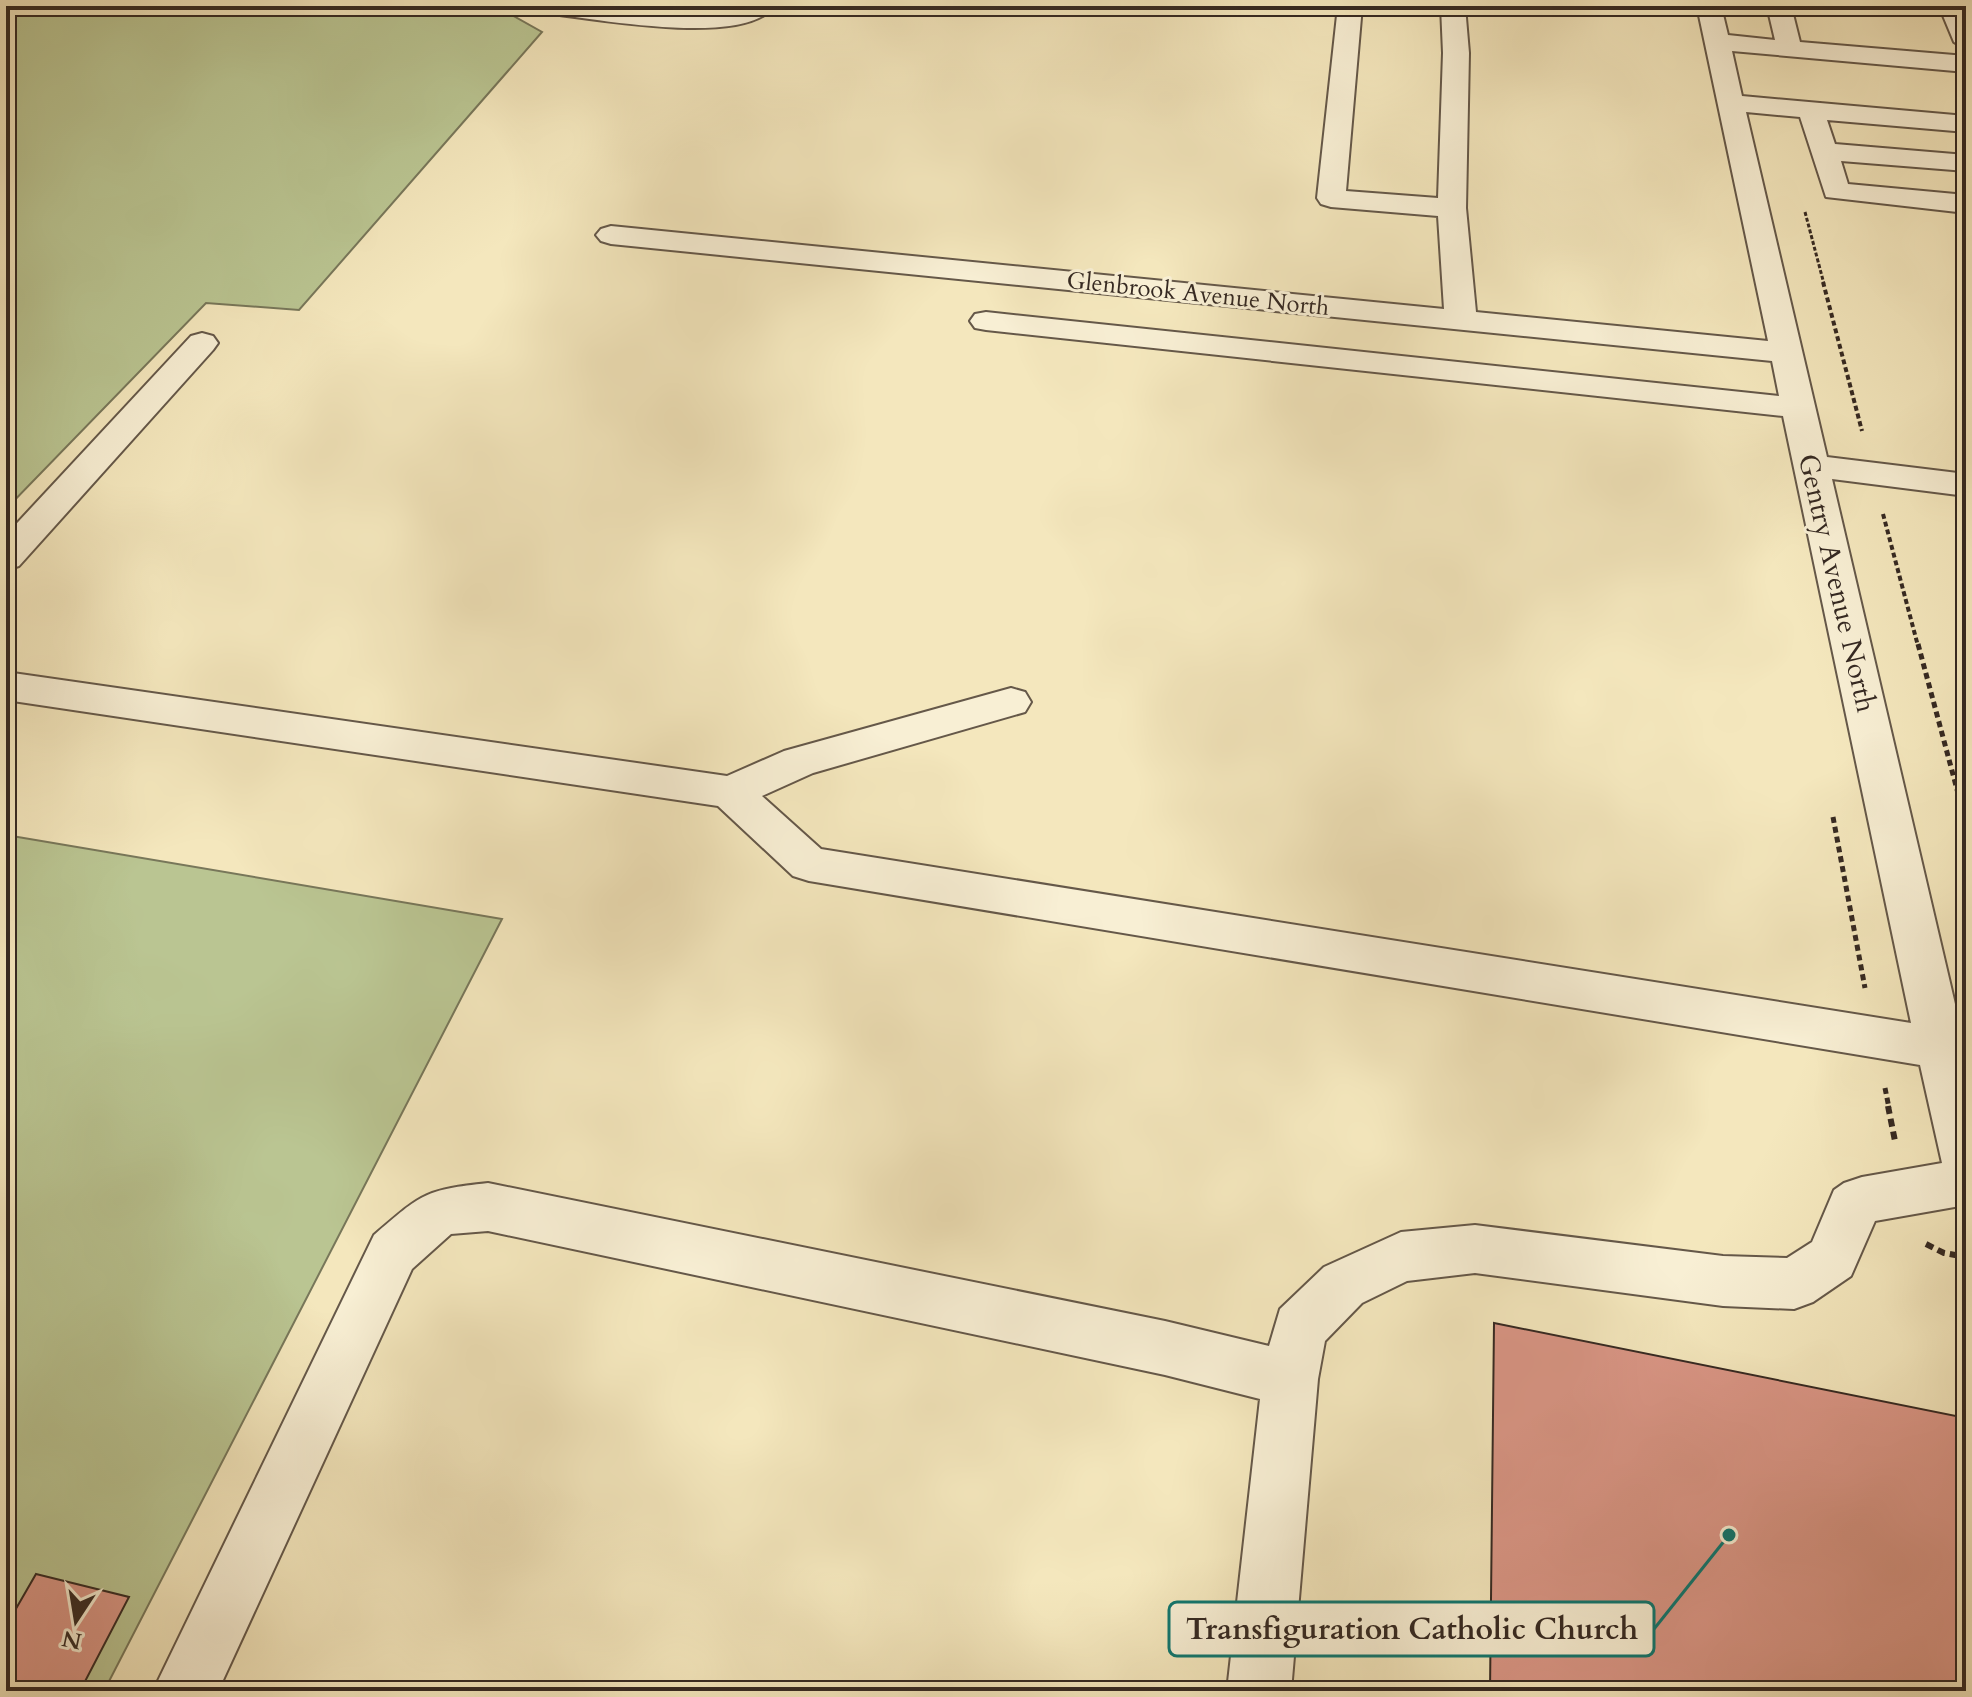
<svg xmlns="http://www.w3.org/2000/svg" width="1972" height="1697" viewBox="0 0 1972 1697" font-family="Cardo,serif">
<rect width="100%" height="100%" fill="#f4e7bd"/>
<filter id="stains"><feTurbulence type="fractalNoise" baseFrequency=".0025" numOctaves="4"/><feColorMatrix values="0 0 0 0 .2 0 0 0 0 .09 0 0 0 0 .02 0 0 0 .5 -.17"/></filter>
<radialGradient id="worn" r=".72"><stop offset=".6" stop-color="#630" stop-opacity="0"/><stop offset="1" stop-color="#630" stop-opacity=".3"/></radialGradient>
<!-- green -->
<path fill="#bac592" stroke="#78775a" stroke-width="2" d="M6,6H503L501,9L542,32L299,310L206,303L6,509Z
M6,835L502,919L104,1691H6Z"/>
<!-- building -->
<path fill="#da9686" stroke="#352922" stroke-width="2" d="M1494,1323L1966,1418V1691H1490Z
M36,1574L129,1597L80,1691H6V1626Z"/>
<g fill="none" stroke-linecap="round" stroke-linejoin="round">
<!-- minor casing -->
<g stroke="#655849" stroke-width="4">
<path id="minor" d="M532,6H612L703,16L745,6H774C745,48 591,18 544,13Z
M1338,6H1362L1346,191L1438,198L1443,53L1441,6H1465L1469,53L1466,208L1476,312L1768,341L1697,6H1721L1728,35L1775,40L1767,6H1791L1800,42L1966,56V72L1732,51L1742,96L1966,116V132L1827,120L1835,144L1966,155V171L1841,161L1848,184L1966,195V213L1826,197L1800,117L1746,112L1827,457L1966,474V496L1832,479L1966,1051V1205L1875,1221L1851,1276L1813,1302L1794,1309L1723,1306L1475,1273L1407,1281L1362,1303L1325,1341L1318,1379L1291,1691H1227L1260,1399L1165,1375L488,1231L451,1234L412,1269L218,1691H153L374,1235C423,1193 424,1190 488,1183L1165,1321L1269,1346L1280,1309L1324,1267L1401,1232L1475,1225L1723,1256L1787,1258L1812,1242L1834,1190L1844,1183L1862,1177L1942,1163L1920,1065L809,881L793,876L718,806L6,700V672L727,776L784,751L1011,688L1025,692L1031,702L1025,712L813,773L762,796L821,849L1911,1023L1783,416L986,330L975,328L970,321L975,314L986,312L1779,396L1772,361L611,244L601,241L596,235L601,229L611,226L1444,309L1438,216L1331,207L1321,204L1317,198Z
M1939,6H1963L1966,49L1954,42Z
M202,333L213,336L218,343L213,350L19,566L6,570V535L191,336Z"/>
</g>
<!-- path-far3 -->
<path stroke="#352922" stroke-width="3" stroke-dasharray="4 2" stroke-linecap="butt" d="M1805,212L1824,284"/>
<!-- path-far2 -->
<path stroke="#352922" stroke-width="4" stroke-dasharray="5 3" stroke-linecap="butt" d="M1823,282L1862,431
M1883,514L1918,646"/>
<!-- path-far1 -->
<path stroke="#352922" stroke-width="5" stroke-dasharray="6 4" stroke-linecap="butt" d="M1918,644L1966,823
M1833,817L1865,988
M1885,1088L1889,1108"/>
<!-- path -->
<path stroke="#352922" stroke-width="6" stroke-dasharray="8 5" stroke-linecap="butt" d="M1888,1106L1895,1141
M1926,1244L1944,1253L1966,1257"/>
<!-- minor -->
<use href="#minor" fill="#f8efd4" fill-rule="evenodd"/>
</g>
<g text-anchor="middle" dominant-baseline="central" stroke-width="6" stroke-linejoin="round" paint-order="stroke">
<!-- far-street labels -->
<g font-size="24" fill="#352922" stroke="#f8efd4">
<text transform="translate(1198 294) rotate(6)">Glenbrook Avenue North</text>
</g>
<!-- street labels -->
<g font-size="28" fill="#352922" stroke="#f8efd4">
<text transform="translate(1837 583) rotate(77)">Gentry Avenue North</text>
</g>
</g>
<!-- callouts -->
<path fill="none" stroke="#0f766e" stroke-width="3" d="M1729 1535L1654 1629"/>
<circle fill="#0f766e" stroke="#f8efd4" stroke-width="3" cx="1729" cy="1535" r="8"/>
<rect fill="#f8efd4" stroke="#0f766e" stroke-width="3" x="1169" y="1602" width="485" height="54" rx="8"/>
<g font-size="30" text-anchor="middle" font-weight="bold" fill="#352922">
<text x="1412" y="1639">Transfiguration Catholic Church</text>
</g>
<!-- margin -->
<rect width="1972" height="1697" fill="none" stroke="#f4e7bd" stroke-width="32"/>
<rect x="8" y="8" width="1956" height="1681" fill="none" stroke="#352922" stroke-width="4"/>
<rect x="16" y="16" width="1940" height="1665" fill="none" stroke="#352922" stroke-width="2"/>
<!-- north arrow -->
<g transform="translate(76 1621) rotate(192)" stroke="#f8efd4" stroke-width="6" paint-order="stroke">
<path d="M0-6L14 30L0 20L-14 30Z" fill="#352922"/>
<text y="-12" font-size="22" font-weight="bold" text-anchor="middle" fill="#352922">N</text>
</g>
<rect width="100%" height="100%" filter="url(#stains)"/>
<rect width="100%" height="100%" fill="url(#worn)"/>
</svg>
